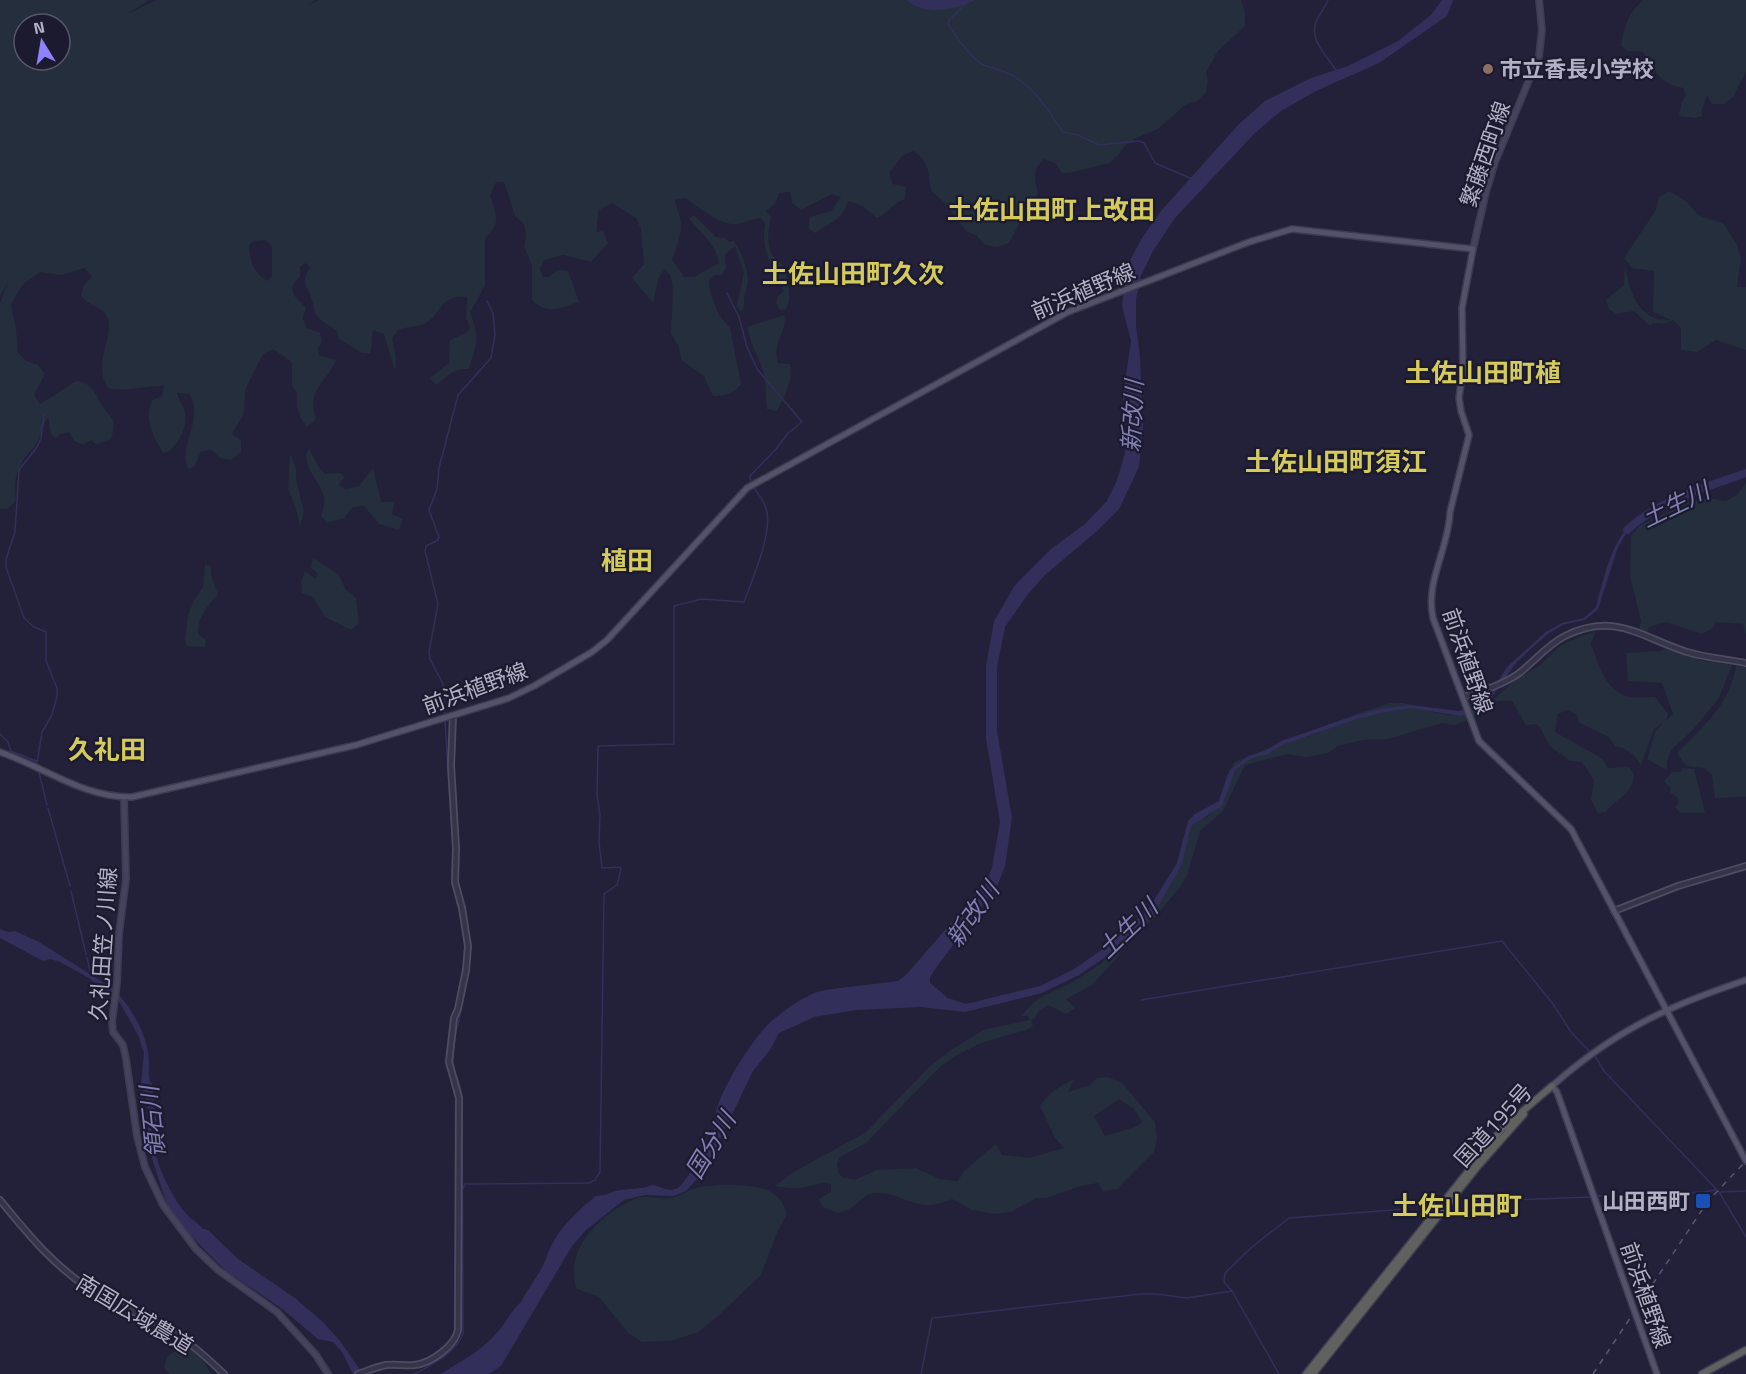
<svg xmlns="http://www.w3.org/2000/svg" width="1746" height="1374" viewBox="0 0 1746 1374" font-family="'Titillium Web','Noto Sans JP',sans-serif">
<rect width="100%" height="100%" fill="#222139"/>
<!-- green -->
<path fill="#242e3c" fill-rule="evenodd" d="M0,0H149L129,13L157,0H316L308,5L319,0H1241L1245,12V26L1217,52L1206,73L1208,80L1206,92L1197,101L1185,105L1158,129L1136,138L1126,145L1118,155L1109,163L1074,172L1062,173L1055,163L1043,159L1036,169L1035,181L1038,193L1031,208L1029,220L1020,222L1009,243L997,247L985,245L977,236L966,231L945,203L931,191C928,173 930,161 913,151L902,156L889,173L893,184L906,187L905,199C893,203 889,212 877,218L864,207L849,201L839,218L815,233L808,228L810,217L831,211L841,197L832,194L801,210L792,203L790,192L779,193L775,204L766,211L771,217C768,229 766,245 773,256C776,260 781,262 783,267C788,279 793,297 786,309L780,310L776,304L778,296L784,291C774,263 760,256 765,223L760,218C751,219 745,223 737,224C725,227 696,207 686,198L675,200C676,208 681,217 681,224C681,236 677,249 672,259L684,277H694L719,263C717,245 700,232 689,219L694,215L716,237L725,238L729,242L733,241C740,247 748,270 748,280C748,286 745,293 744,299C744,305 745,307 741,312L737,306L744,273L735,246L725,254L726,269L722,275H714L709,280L710,292L719,315L730,328L741,384C734,394 724,396 713,396L704,376L681,360L679,347L671,333L673,290L671,277L665,269L659,277L653,303L632,278L644,264L641,229L636,218L612,203L599,210L596,232L603,231L608,243L591,262L563,255L544,260L540,269L543,277H548L558,270L568,271L579,302C560,308 548,316 532,300V265L524,247L526,235L524,224L515,216L504,182H496L490,195C496,214 502,223 485,238V285L470,313C481,340 476,343 469,369C454,368 447,376 436,385L430,378L449,363L450,340L466,333L470,328L466,318L467,297C437,294 443,317 421,325C414,327 405,327 398,330L392,338L396,358L395,371L384,334L373,330C371,338 373,345 370,353H362L339,339L337,331C331,326 323,323 318,317C314,312 314,309 313,303C308,286 300,286 310,267L305,263L300,267V277C286,288 294,298 306,307L303,319L307,328L320,333L322,342L317,349L319,355L336,360C326,384 306,389 316,419L307,427L300,417L297,406V394L292,385V362L273,349L263,354L245,390L244,414L232,434L241,440V452L231,460L220,458L211,450L201,451L195,466L188,469C178,444 204,422 190,394L177,393C178,398 181,402 183,407C190,424 181,438 170,451L163,453C153,435 144,421 152,400L162,396L164,386C144,385 127,393 108,388C91,363 117,333 106,315C101,307 89,306 81,296L84,285L92,276L84,268L62,275L40,272L22,285L11,305L16,328L18,353L26,361L38,365L45,374L34,395L40,404L76,381C95,382 96,399 106,411C108,414 111,416 112,419C115,425 113,433 111,439L96,444L91,440L83,445L74,441L69,432L60,434L56,438L51,434L48,418C42,426 42,435 36,444C34,448 30,451 27,455C16,469 13,483 16,500L8,509H0V303L8,283L0,296ZM24,24H60V60H24ZM266,240L272,246V276L267,281C253,272 250,262 249,245L254,241Z
M1643,0H1746V72L1733,97L1724,104H1712L1707,96L1701,112L1703,116L1695,118L1679,116L1681,104L1686,95L1683,88C1660,84 1655,71 1643,52L1628,51L1621,46C1623,28 1629,12 1643,0Z
M1669,191L1687,202L1698,215L1724,224L1736,243L1741,258L1737,287H1746V350L1716,340L1697,352L1681,350V328L1673,320L1663,324L1654,323L1650,326L1634,311L1616,314L1609,309L1606,300L1624,285L1625,264C1629,291 1639,323 1671,320L1653,312L1654,271L1632,268L1624,258L1656,210L1659,197Z
M784,315C789,330 771,340 778,363L790,364C793,381 785,396 777,411L767,409C765,396 767,383 763,371C758,356 750,343 747,327Z
M309,448L318,466L325,474L340,473L345,477L338,485L346,489L359,486L373,468L381,502H395L392,514L403,519L399,530L379,524L364,506L353,507L344,518L327,523L321,516C323,510 325,503 324,497C320,479 299,466 309,448Z
M290,453L296,469V479L304,512L300,527L296,509L288,489Z
M1746,483V635L1743,624L1716,622L1713,628L1702,634L1666,622L1649,627L1647,632L1639,629L1641,621L1630,576L1631,536L1639,526L1684,504L1707,498L1726,501L1737,495Z
M313,558L338,574L346,590L356,598L359,623L351,630L325,617L314,598L302,593L301,582L305,571L315,579L318,574L311,567Z
M205,564L211,566V575L218,594C207,607 198,616 198,634L206,640L205,647L187,646L185,640L188,615L194,600L203,587Z
M1595,632L1591,644C1598,663 1606,693 1630,697C1638,698 1647,697 1655,697L1668,714L1666,721L1654,729L1641,765C1634,754 1628,749 1615,746L1609,737L1580,723L1576,714L1567,710L1558,714L1555,732L1603,759L1608,768L1629,767L1634,774C1634,793 1618,797 1606,812L1598,813L1591,800L1594,781L1582,762L1570,761C1564,755 1553,750 1550,746C1545,738 1543,731 1537,724L1526,725L1512,701H1498L1492,708L1478,716L1454,725L1442,723L1388,739L1363,740L1338,746L1328,753L1306,757L1288,754L1245,765L1223,811L1200,831L1188,873L1181,886L1155,917L1124,946L1116,959L1092,985L1066,999L1075,1008L1066,1014L1048,1005L1037,1013L1035,1019L1031,1020L1033,1026L1026,1030L981,1043L955,1056L940,1067L866,1143L840,1157L837,1164L839,1174L844,1178L855,1180L876,1170L916,1168L940,1179L958,1181L964,1171L996,1144L1002,1155L1029,1158L1064,1148L1055,1138L1040,1106C1048,1093 1060,1086 1074,1079L1068,1092L1090,1085L1097,1078L1108,1077L1122,1083L1155,1122L1157,1139L1154,1152L1117,1189L1103,1191L1098,1183L1081,1186L1046,1198H1036L1011,1212L994,1214L972,1210L952,1199C914,1216 905,1191 875,1193C865,1194 859,1203 851,1208C847,1210 842,1212 838,1213L823,1207L819,1199L831,1192V1184C821,1182 816,1185 806,1187C795,1189 785,1188 775,1186L792,1173L866,1132L930,1066L948,1052L983,1030L1030,1020L1027,1016H1021L1034,1002L1045,995L1071,983L1102,963L1112,948L1149,915L1170,886L1190,827L1198,817L1206,818L1219,806L1229,771L1235,762L1266,749L1318,733L1357,714L1390,703H1404L1433,712L1449,715L1467,713L1497,702L1494,699L1515,680L1539,666L1560,646L1581,636ZM1119,1099L1134,1109L1142,1122L1135,1127L1105,1136L1094,1116Z
M1665,649L1704,661L1732,665L1719,698L1692,731L1672,749L1667,760V770L1647,759L1656,730L1673,714L1662,683L1628,681L1626,653L1660,651Z
M1736,666L1746,667V797L1715,798L1712,775L1704,768L1686,766L1677,753C1702,728 1731,703 1736,666Z
M1683,768L1694,769L1705,813H1680L1675,807L1679,803L1677,797L1670,793L1671,788L1664,781L1672,772H1681Z
M717,1185C735,1185 769,1183 781,1201C784,1205 785,1210 787,1214L776,1235L761,1275L717,1317L698,1332L671,1341L642,1342L628,1333L599,1297L577,1289C562,1251 602,1212 635,1199C646,1194 660,1200 672,1198C679,1196 686,1191 693,1189C701,1186 709,1186 717,1185Z
M184,1344L202,1358L211,1374H170L164,1368L167,1357Z"/>
<!-- water -->
<path fill="#322f5b" d="M907,0H975C957,10 922,16 907,0Z
M1442,0H1453L1447,16L1379,63L1316,91L1281,111L1255,133L1175,218L1153,251L1141,276L1136,299V325L1140,357L1143,428L1139,467L1119,509L1097,531L1045,575L1028,594L1005,627L997,667V731L1012,818L1005,866L998,884L933,972L930,978V983L948,998L966,1004L1040,986L1074,969L1106,947L1148,910L1177,863L1188,821L1195,814L1219,801L1227,776L1232,768L1249,756L1267,750L1281,741L1356,715L1385,708L1411,705L1459,711L1474,708L1483,702L1492,691L1507,667L1546,632L1562,623L1584,618L1596,607C1604,577 1611,544 1632,522L1635,525L1627,532L1618,547L1598,609L1585,620L1563,625L1548,634L1534,646L1515,664L1485,707L1475,712L1460,716L1411,708L1386,712L1357,719L1282,745L1268,754L1250,759L1235,770L1222,806L1191,826L1182,864L1153,916L1110,954L1079,975L1042,993L965,1012L921,1007L856,1010L814,1017L779,1033L770,1050L753,1071L713,1154L697,1179L686,1191L674,1196L645,1195L624,1200L586,1230L572,1246L501,1366L489,1374H441C459,1362 480,1352 495,1335C505,1325 511,1310 521,1302C529,1287 542,1271 547,1256C555,1232 575,1213 596,1196C604,1196 609,1193 616,1191C628,1188 641,1190 652,1185C661,1186 668,1193 678,1188C687,1182 712,1137 715,1126C716,1121 715,1116 716,1112C721,1089 755,1034 774,1019C786,1009 805,995 821,991C846,986 873,985 898,981L906,975L986,883L992,867L1000,822L986,738V666L994,621L1015,585L1051,549L1085,524L1107,501L1117,480L1125,453L1127,430L1123,396L1131,341L1122,306L1126,268L1142,238L1161,211L1239,124L1265,101L1311,78L1348,66L1398,41L1431,15Z
M0,929L8,932L15,931L39,942L112,988C131,1005 149,1037 149,1063C149,1070 148,1075 150,1082L152,1083L158,1137L155,1121L152,1117C147,1145 166,1188 183,1210C190,1220 197,1221 203,1229L208,1230L238,1259L295,1298L323,1322L340,1341L363,1374H353L342,1352L333,1342L318,1339L281,1308L226,1271L185,1230L166,1202L150,1152L148,1129L150,1116L141,1084L144,1053L138,1035L120,1003L89,978L60,962L50,959L43,961L0,938Z"/>
<g fill="none" stroke-linecap="round" stroke-linejoin="round">
<!-- stream -->
<path stroke="#322f5b" stroke-width="1.5" d="M1328,0C1325,8 1319,14 1316,22C1309,40 1327,56 1336,70
M966,3L949,20L948,23C951,32 975,62 984,65C996,70 1007,70 1018,79C1039,93 1049,113 1063,132L1078,135L1099,145L1139,141L1144,143L1155,163L1192,179
M727,293L739,317L747,347L757,369L802,422L787,434L777,448L750,476L751,484
M445,716L443,684L430,659L429,652L438,604L425,551L426,546L438,540L439,537L429,510L437,489L439,468L458,395L491,358L495,335L493,313L487,301
M445,721L453,847L452,883L461,918
M0,734L8,742L11,751L36,761
M37,763L42,732L52,715L57,696V688L46,661V632L34,627L24,618L6,567V559L15,532L19,470L37,447L41,438L44,414
M39,772L47,805
M48,808L70,886
M71,891L86,954
M464,932L465,954
M87,958L91,974
M458,998L459,988L464,968
M1141,1000L1502,941L1553,1004L1571,1032L1591,1053
M1595,1056L1604,1071L1719,1192L1746,1237
M462,1191L465,1184L589,1183L595,1180L600,1172L604,894L617,885L621,869L620,867L602,868L599,842L600,815L597,796L598,746L674,744V606L702,599L744,602C752,580 774,530 766,508C764,500 758,494 754,488
M1720,1192L1746,1191
M1597,1196L1705,1192L1715,1190
M1466,1198L1487,1203L1507,1200L1592,1197
M415,1374C433,1363 454,1355 463,1334L462,1096C461,1083 453,1073 453,1060C454,1049 454,1037 457,1027C459,1020 461,1016 460,1009
M921,1374L932,1318L1141,1294H1156L1187,1298L1232,1291
M1279,1374L1232,1291L1224,1282L1225,1273L1252,1247L1289,1218L1406,1209L1415,1203L1430,1202L1434,1197"/>
<!-- river -->
<path stroke="#322f5b" stroke-width="8" d="M1627,530C1660,500 1704,488 1746,473"/>
<!-- tertiary casing -->
<g stroke="#4e4c61" stroke-width="8">
<path id="tertiary" d="M1463,697C1482,691 1502,685 1518,674C1534,662 1547,645 1565,636C1615,611 1642,638 1687,652C1707,658 1726,659 1746,663
M1614,911L1678,886L1746,866
M0,1200C30,1237 54,1266 95,1293C115,1306 138,1312 158,1323C183,1336 204,1355 224,1374
M358,1374C367,1371 376,1367 386,1365C396,1364 406,1366 415,1365C431,1363 455,1346 458,1330L459,1098L449,1062L454,1018L458,1009L466,970L468,946L462,908L455,882L456,848L451,765L453,716"/>
</g>
<!-- secondary casing -->
<g stroke="#3c3b50" stroke-width="8">
<path id="secondary" d="M1473,249L1486,192L1495,162L1539,56L1542,30L1539,0
M124,797L126,879L119,934L117,983L112,1022L113,1032L123,1045L126,1059L137,1136L145,1167L163,1205L196,1249L218,1270L277,1312L316,1355L328,1374"/>
</g>
<!-- primary casing -->
<g stroke="#3c3b50" stroke-width="8">
<path id="primary" d="M0,752C44,767 84,798 132,797L356,745L509,698L534,686L592,652L607,640L747,488L1068,312L1249,242L1292,229L1473,249L1462,308L1463,368L1459,398L1461,411L1469,435L1450,512C1449,548 1425,581 1433,618L1479,741L1571,829L1746,1161
M1629,1296L1557,1092L1552,1086C1586,1056 1627,1028 1668,1010C1693,998 1720,989 1746,980
M1639,1324L1657,1374"/>
</g>
<!-- trunk casing -->
<g stroke="#3e3c51" stroke-width="9">
<path id="trunk" d="M1306,1374L1502,1129L1552,1086
M1313,1374L1478,1166L1524,1114
M1702,1374L1746,1350"/>
</g>
<!-- tertiary -->
<use href="#tertiary" stroke="#36344a" stroke-width="4.5"/>
<!-- secondary -->
<use href="#secondary" stroke="#45425d" stroke-width="5"/>
<!-- primary -->
<use href="#primary" stroke="#54526a" stroke-width="5"/>
<!-- trunk -->
<use href="#trunk" stroke="#60615e" stroke-width="6"/>
<!-- rail -->
<path stroke="#585671" stroke-width="1.5" stroke-dasharray="6 6" stroke-linecap="butt" d="M1593,1374L1708,1201L1746,1161"/>
<!-- primary-bridge casing -->
<g stroke="#3c3b50" stroke-width="8" stroke-linecap="butt">
<path id="primary-bridge" d="M1629,1296L1639,1324"/>
</g>
<!-- primary-bridge -->
<use href="#primary-bridge" stroke="#54526a" stroke-width="5"/>
</g>
<!-- markers -->
<circle fill="#8d6e63" stroke="#1b1a2e" stroke-width="2" cx="1488" cy="69" r="6"/>
<rect fill="#1a4fb4" stroke="#1b1a2e" stroke-width="2" x="1695" y="1193" width="16" height="16" rx="3"/>
<g text-anchor="middle" dominant-baseline="central" stroke-width="4.5" stroke-linejoin="round" paint-order="stroke">
<!-- poi labels -->
<g font-size="22" font-weight="bold" fill="#b2afc6" stroke="#1b1a2e" text-anchor="start">
<text x="1500" y="69">市立香長小学校</text>
<text x="1690" y="1201" text-anchor="end">山田西町</text>
</g>
<!-- street labels -->
<g font-size="22" fill="#b2afc6" stroke="#1b1a2e">
<text transform="translate(1485 154) rotate(-71)">繁藤西町線</text>
<text transform="translate(1083 291) rotate(-23)">前浜植野線</text>
<text transform="translate(1468 661) rotate(71)">前浜植野線</text>
<text transform="translate(475 688) rotate(-20)">前浜植野線</text>
<text transform="translate(103 944) rotate(-86)">久礼田笠ノ川線</text>
<text transform="translate(1493 1125) rotate(-48)">国道195号</text>
<text transform="translate(1646 1295) rotate(71)">前浜植野線</text>
<text transform="translate(135 1314) rotate(31)">南国広域農道</text>
</g>
<!-- water labels -->
<g font-size="24" font-style="italic" fill="#817eb3" stroke="#1b1a2e">
<text transform="translate(1132 416) rotate(-87)">新改川</text>
<text transform="translate(1675 504) rotate(-26)">土生川</text>
<text transform="translate(972 914) rotate(-55)">新改川</text>
<text transform="translate(1127 928) rotate(-44)">土生川</text>
<text transform="translate(152 1122) rotate(-96)">領石川</text>
<text transform="translate(710 1145) rotate(-59)">国分川</text>
</g>
<!-- quarter labels -->
<g font-size="26" font-weight="bold" fill="#d4cb5c" stroke="#1b1a2e">
<text x="1051" y="209">土佐山田町上改田</text>
<text x="853" y="273">土佐山田町久次</text>
<text x="1483" y="372">土佐山田町植</text>
<text x="1336" y="461">土佐山田町須江</text>
<text x="627" y="560">植田</text>
<text x="107" y="749">久礼田</text>
<text x="1457" y="1205">土佐山田町</text>
</g>
</g>
<!-- north arrow -->
<g transform="translate(42 42) rotate(349)"><circle r="28" fill="#1b1a2e" stroke="#57566b" stroke-width="1.5"/>
<path d="M0-4.5L10 22L0 15L-10 22Z" fill="#8e81f9"/>
<text y="-9" font-size="16" font-weight="bold" text-anchor="middle" fill="#b2afc6">N</text>
</g>
</svg>
